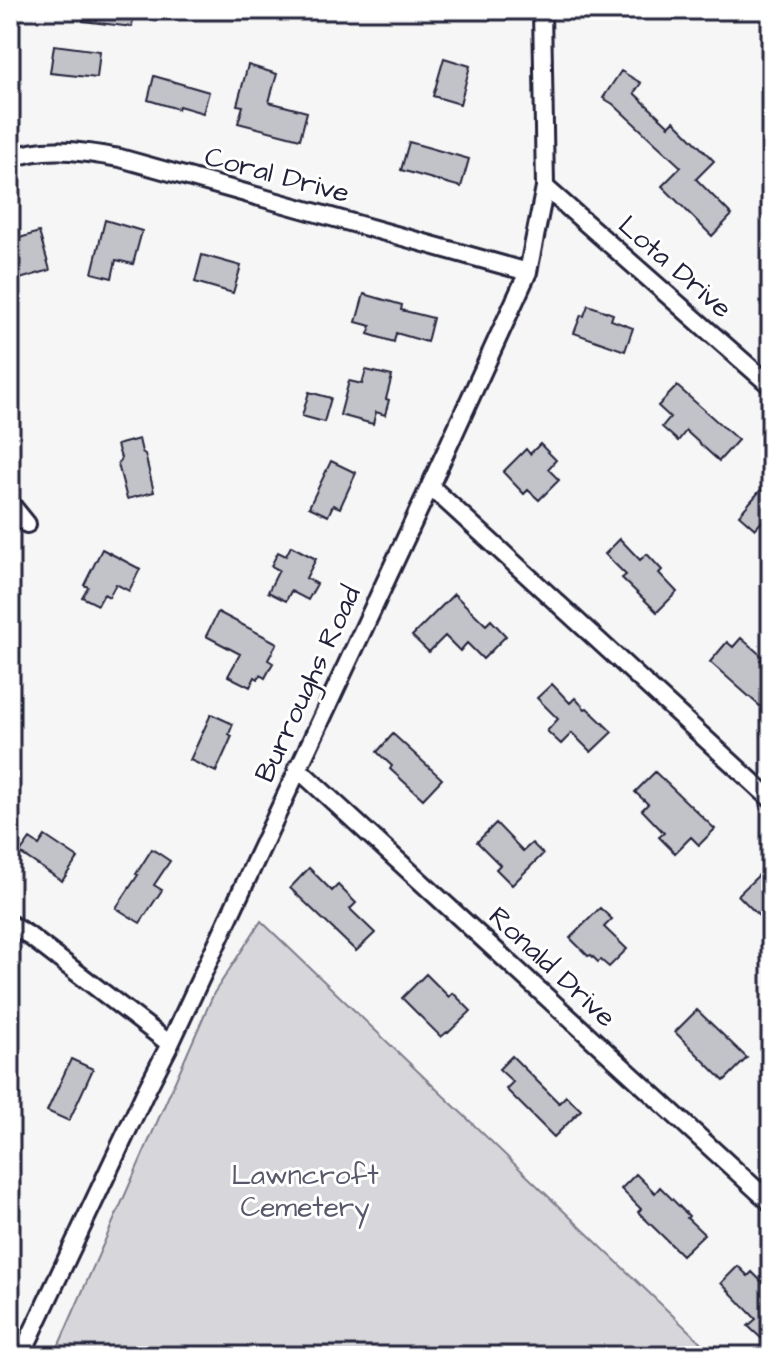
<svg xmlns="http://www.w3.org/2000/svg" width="781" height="1366" viewBox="0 0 781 1366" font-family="'Architects Daughter',sans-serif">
<rect width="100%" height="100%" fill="#f6f6f7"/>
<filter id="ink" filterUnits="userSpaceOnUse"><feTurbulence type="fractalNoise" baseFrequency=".0125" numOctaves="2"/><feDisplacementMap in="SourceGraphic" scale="16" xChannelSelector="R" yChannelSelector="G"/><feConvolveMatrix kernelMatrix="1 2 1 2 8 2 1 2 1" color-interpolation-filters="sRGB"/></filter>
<g filter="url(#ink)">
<!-- green -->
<path fill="#d7d7db" stroke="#7c7c8b" stroke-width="2" d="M261,921L715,1356H54L214,993Z"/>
<!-- building -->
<path fill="#c2c2c9" stroke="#22223b" stroke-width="2" d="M83,10H134L132,27L83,21Z
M54,45L100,51L97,78L50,73Z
M444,58L470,66L460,104L433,96Z
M248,65L277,74L269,102L307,112L300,139L238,123L243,106L237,105Z
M621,71L641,83L634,93L669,126L674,121L714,161L696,179L732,215L712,236L662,186L681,167L613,104L603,98Z
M154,76L209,92L203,113L179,106L178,109L148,100Z
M409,142L469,159L461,187L401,170Z
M105,220L142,231L133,264L116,260L112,278L92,273Z
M39,232L50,270L10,282V241Z
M202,255L241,266L233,293L195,282Z
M364,294L402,305L401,310L433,318L427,342L396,333L394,342L368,334L371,326L356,322Z
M588,305L613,314L611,320L633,328L625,351L574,333L581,315L584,316Z
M366,370L392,376L386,399L389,400L385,415L376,412L373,424L340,415L349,381L362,384Z
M677,386L738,440L719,461L686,431L678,441L662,427L670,417L658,406Z
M309,392L331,398L324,422L302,416Z
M139,439L142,452L145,454L154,492L127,499L118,464L121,458L117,445Z
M540,444L556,460L548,469L559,480L539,500L528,490L524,494L503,472L526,449L530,454Z
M331,461L356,473L340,508L333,505L328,516L309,507Z
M771,478V512L755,529L739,515Z
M620,539L640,560L647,554L662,570L659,573L677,592L657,612L622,578L626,575L605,554Z
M291,546L316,559L306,578L317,584L308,600L291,591L286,601L268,592L279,570L271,566L278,552L286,556Z
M102,549L140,569L129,591L116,584L109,597L104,594L98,605L82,597L88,587L84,585Z
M454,594L486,625L491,620L506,636L483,659L467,643L460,651L445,636L429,652L412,636Z
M218,612L277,643L268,660L273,663L265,678L260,675L258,679L255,677L250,687L228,676L240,654L206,636Z
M741,638L763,657L760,660L771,669V716L710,662L727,642L733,647Z
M552,684L570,703L575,698L585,709L587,708L612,732L591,752L572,733L561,744L547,731L558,719L537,698Z
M211,714L233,724L229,734L232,736L216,772L190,760Z
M393,734L442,779L423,799L390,769L392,766L377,752Z
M655,772L715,829L699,845L691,837L675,853L659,837L664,833L642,810L648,804L635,792Z
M496,823L523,851L532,843L543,854L512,885L496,869L500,865L477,842Z
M45,836L78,858L62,881L20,853L30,839L39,845Z
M152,849L170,861L154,885L162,890L140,923L116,908L138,875L136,874Z
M309,868L332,891L338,885L356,903L350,909L375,933L356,951L290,888Z
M762,872L771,881V928L738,895Z
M600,908L612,919L604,927L627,949L609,967L601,960L598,962L591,955L588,956L570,938Z
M426,974L449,997L453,993L471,1011L448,1033L447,1032L441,1037L402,998Z
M697,1010L747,1058L724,1081L675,1032Z
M512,1056L559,1103L566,1096L581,1110L554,1137L506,1089L513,1082L499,1069Z
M71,1059L93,1069L69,1121L47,1111Z
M636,1174L655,1193L660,1187L689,1216L687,1218L704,1234L682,1255L638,1212L641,1209L621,1189Z
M738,1266L748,1276L752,1272L771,1291V1334L763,1340L748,1326L756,1319L721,1283Z"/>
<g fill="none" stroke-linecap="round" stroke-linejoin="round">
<!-- street casing -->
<g stroke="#22223b" stroke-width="22">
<path id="street" d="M10,159C46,144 83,152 120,158L528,272
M545,187L771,386
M430,486L771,799
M10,503L27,524
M297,768L771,1203
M10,924L28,935L170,1044
M21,1356L145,1093L170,1044L430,486L528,272L545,187L542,10"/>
</g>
<!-- street -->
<use href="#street" stroke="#fff" stroke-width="16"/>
</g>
</g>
<g text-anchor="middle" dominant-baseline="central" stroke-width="6" stroke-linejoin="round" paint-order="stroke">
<!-- street labels -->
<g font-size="28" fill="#22223b" stroke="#fff">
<text transform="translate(277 175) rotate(15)">Coral Drive</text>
<text transform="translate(675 267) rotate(41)">Lota Drive</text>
<text transform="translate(308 684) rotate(-65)">Burroughs Road</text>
<text transform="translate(552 967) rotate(43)">Ronald Drive</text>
</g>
<!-- park labels -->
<g font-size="28" fill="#58586b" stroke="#fff">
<text x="305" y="1175">Lawncroft<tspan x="305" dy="32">Cemetery</tspan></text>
</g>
</g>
<!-- margin -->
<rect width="781" height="1366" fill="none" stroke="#fff" stroke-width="40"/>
<rect x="20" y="20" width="741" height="1326" fill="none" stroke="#22223b" stroke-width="3" filter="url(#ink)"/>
</svg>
